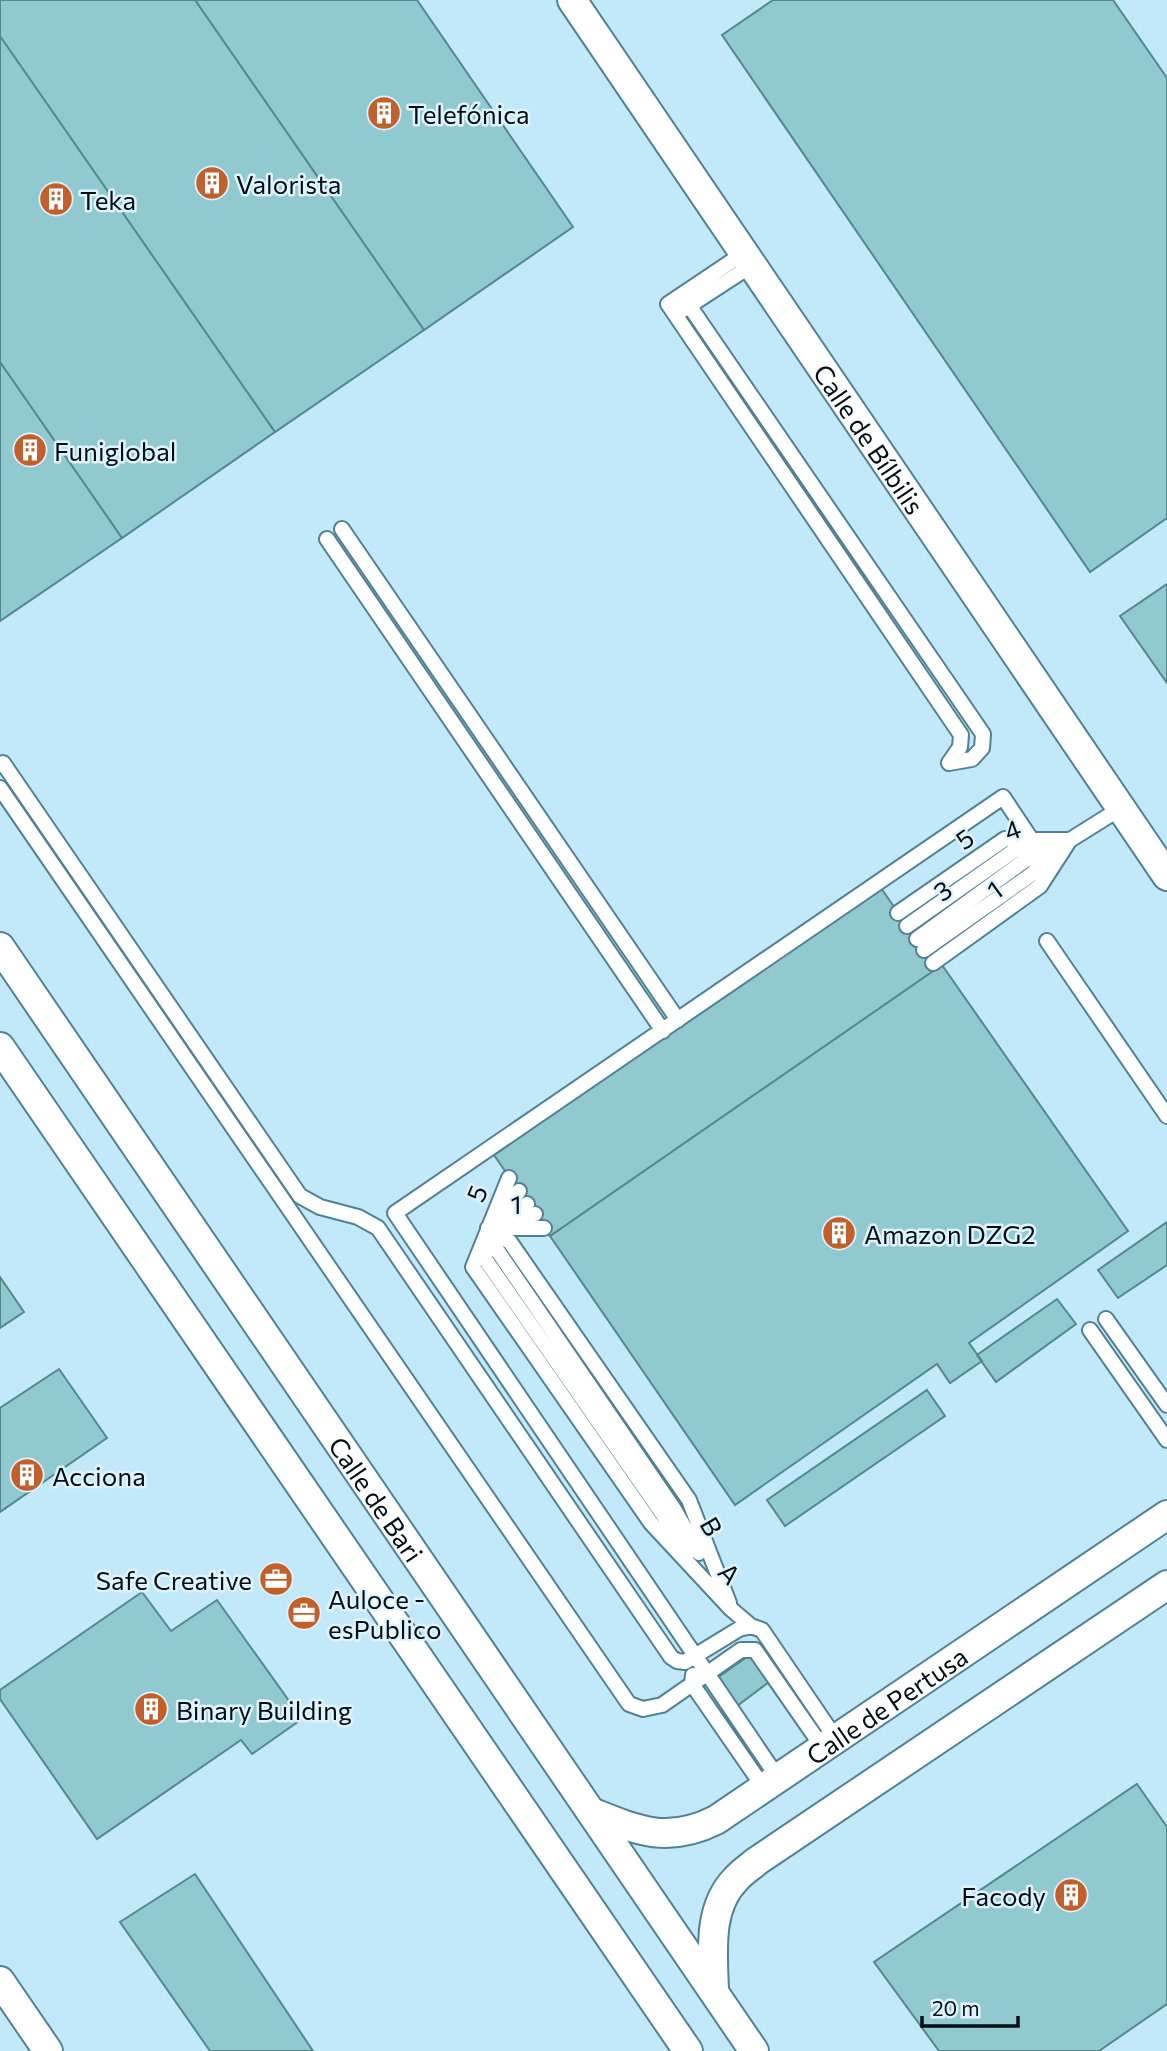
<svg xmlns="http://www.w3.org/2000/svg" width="1167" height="2051" viewBox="0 0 1167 2051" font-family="Commissioner,sans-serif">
<rect width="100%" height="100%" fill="#c2e9fa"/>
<!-- building -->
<path fill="#91c9d0" stroke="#52888e" stroke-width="2" d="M0,0H195L424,330L275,432L0,36Z
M195,0H417L573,227L424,330Z
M773,0H1113L1167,78V518L1090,572L722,35Z
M0,36L275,432L122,538L0,362Z
M0,362L122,538L0,621Z
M1167,584V683L1120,616Z
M881,888L933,963L942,965L550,1236L494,1155Z
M942,965L1128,1231L969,1343L982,1361L950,1383L937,1364L735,1505L550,1236Z
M1167,1222V1265L1118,1298L1098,1270Z
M0,1277L24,1312L0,1328Z
M1057,1299L1076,1324L996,1382L977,1355Z
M59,1369L107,1438L0,1512V1408Z
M927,1390L945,1416L785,1526L767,1500Z
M142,1592L171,1631L217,1600L302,1719L252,1754L241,1740L97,1839L0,1699V1690Z
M750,1655L769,1682L737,1706L717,1678Z
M1137,1784L1167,1827V2004L1099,2051H939L874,1962Z
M195,1874L313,2051H210L120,1922Z"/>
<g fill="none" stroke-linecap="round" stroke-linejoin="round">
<!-- lane casing -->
<g stroke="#538194" stroke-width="18">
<path id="lane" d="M744,253L668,304L961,735L960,747L949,763
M682,295L983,734L982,748L972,759L949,763
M683,310L752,265
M342,529L678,1020
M327,539L663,1031
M0,765L3,763L5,766L300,1196L320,1207L358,1217L378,1228L671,1657L677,1661L685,1662L739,1629L751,1626L762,1630L836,1739
M0,788L629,1704L643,1709L662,1705L741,1650H755L823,1748
M898,913L1005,839L1066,840
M907,926L1015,850L1034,846
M917,939L1024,861L1070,840L1121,808
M1047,941L1167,1116
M924,950L1032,874L1053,855
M933,963L1040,886L1069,841
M509,1178L473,1267L651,1523L731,1609L751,1626
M498,1216L519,1191
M504,1218L527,1204
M506,1222L535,1214
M488,1228L510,1242L689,1500L729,1603
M490,1228H544
M489,1230L497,1250L674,1509L699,1553
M487,1244L485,1259L689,1552
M1106,1319L1167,1405
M1090,1330L1167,1440
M693,1675L692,1684L764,1788
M778,1778L395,1213L1003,797L1051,869"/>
</g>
<!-- street casing -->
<g stroke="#538194" stroke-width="32">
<g id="street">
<path id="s1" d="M572,0L1167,876"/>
<path id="s2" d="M0,947L754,2051"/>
<path d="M0,1047L688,2051"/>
<path id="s3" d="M591,1812C638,1831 668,1844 716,1820L1167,1515"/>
<path d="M0,1981L48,2051"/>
<path d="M714,1991C713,1954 707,1908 736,1879C742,1872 750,1867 757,1861L1167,1585"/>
</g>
</g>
<!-- lane -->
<use href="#lane" stroke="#fff" stroke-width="14"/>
<!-- street -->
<use href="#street" stroke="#fff" stroke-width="28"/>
</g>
<!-- icons -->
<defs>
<g id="building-disc" transform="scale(1.75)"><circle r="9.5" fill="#c35f2b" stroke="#e0f3fb"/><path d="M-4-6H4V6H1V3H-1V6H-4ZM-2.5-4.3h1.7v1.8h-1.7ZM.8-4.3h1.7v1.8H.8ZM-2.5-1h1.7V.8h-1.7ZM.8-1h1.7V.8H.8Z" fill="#fff"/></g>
<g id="office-disc" transform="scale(1.75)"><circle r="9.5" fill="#c35f2b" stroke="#e0f3fb"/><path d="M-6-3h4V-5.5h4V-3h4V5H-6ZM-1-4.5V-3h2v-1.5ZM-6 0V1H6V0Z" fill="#fff"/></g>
</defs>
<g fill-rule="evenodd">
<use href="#building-disc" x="384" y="113"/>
<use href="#building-disc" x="212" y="183"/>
<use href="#building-disc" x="56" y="199"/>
<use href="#building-disc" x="30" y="450"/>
<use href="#building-disc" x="839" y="1233"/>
<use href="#building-disc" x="27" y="1475"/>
<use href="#office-disc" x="276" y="1579"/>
<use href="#office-disc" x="304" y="1613"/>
<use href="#building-disc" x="151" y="1709"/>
<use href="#building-disc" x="1071" y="1895"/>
</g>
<g text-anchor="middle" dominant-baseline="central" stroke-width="5" stroke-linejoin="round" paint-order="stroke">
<!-- poi labels -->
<g font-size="26" fill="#000f16" stroke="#e0f3fb" text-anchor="start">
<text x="408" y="113">Telefónica</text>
<text x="236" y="183">Valorista</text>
<text x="80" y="199">Teka</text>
<text x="54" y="450">Funiglobal</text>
<text x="864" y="1233">Amazon DZG2</text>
<text x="52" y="1475">Acciona</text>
<text x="252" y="1579" text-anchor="end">Safe Creative</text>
<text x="328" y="1598">Auloce -<tspan x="328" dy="30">esPublico</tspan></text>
<text x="176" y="1709">Binary Building</text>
<text x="1046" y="1895" text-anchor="end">Facody</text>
</g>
<!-- street labels -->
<g font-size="26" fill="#000f16" stroke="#e0f3fb">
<text stroke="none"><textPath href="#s1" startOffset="530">Calle de Bílbilis</textPath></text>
<text transform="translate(1012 829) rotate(-20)">4</text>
<text transform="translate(964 838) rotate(-35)">5</text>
<text transform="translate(994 889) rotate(-36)">1</text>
<text transform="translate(942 890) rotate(-36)">3</text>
<text transform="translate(476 1193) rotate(-67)">5</text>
<text x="516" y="1203">1</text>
<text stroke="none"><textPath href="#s2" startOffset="668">Calle de Bari</textPath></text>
<text transform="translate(712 1526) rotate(60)">B</text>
<text transform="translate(730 1573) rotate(47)">A</text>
<text stroke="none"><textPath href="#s3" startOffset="336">Calle de Pertusa</textPath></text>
</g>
</g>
<!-- scale -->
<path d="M922 2016v10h96v-10" fill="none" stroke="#000f16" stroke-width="3.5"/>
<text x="932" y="2016" font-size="21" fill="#000f16" stroke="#e0f3fb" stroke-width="5" paint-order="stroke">20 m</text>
</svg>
